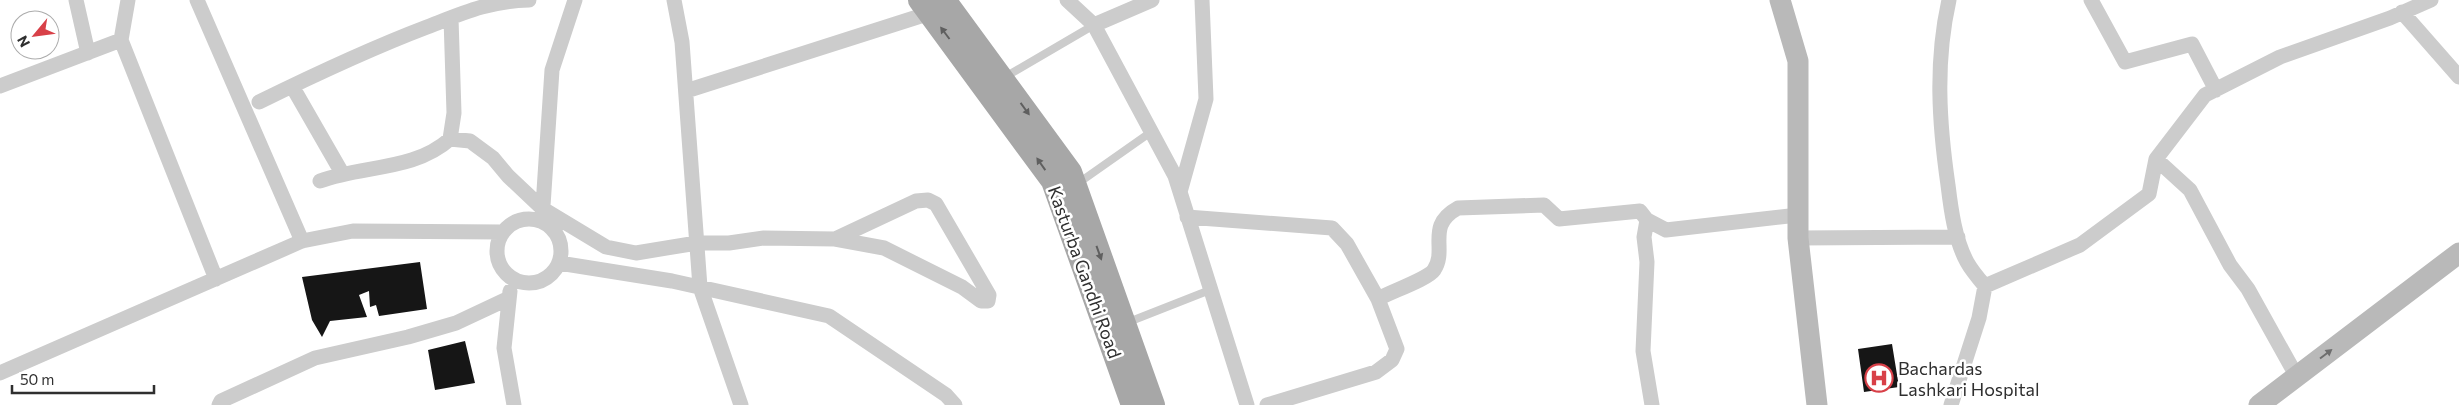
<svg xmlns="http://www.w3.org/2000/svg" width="2459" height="405" viewBox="0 0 2459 405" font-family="Commissioner,sans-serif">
<rect width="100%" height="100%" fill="#fff"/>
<!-- building -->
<path fill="#161616" d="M420,262L427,309L379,316L376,305L370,307L369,291L359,295L367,317L330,321L322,337L312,320L302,277Z
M465,341L475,383L435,390L428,350Z
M1892,344L1899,387L1864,392L1858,349Z"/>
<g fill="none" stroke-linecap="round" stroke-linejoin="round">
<!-- lane -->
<path stroke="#ccc" stroke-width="8" d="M1005,77L1094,25
M1077,184L1151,132
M1126,323L1210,290"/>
<!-- street -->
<path stroke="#ccc" stroke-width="15" d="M76,0L88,53
M128,0L121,40L216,279
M197,0L302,241
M674,0L682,42L700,287L741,405
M1067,0L1094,25L1175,176L1247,405
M1949,0C1935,62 1939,123 1948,185C1951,210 1955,240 1967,262C1972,271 1979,279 1985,286L1979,318L1951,405
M2091,0L2125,62L2192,44L2216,90
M2402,12L2459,77
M1094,25L1152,0
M0,86L121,40
M292,86L342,173
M686,91L930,13
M259,102C314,75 369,49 427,27C463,13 489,1 529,0
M450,139L470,141L493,158L508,176L543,209L606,247L636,253L697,243H729L764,238L835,239L884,248L962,287L981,301H988L989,295L936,204L928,200L916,201L835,239
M2156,159L2190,190L2230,265L2248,289L2297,377
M320,181C363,165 414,171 450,139L454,113L451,18
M1180,192L1206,99L1202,0
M1187,217L1332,228L1347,244L1378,299
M497 251a32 32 0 1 1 64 0a32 32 0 1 1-64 0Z
M1647,220L1644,237L1647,262L1643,351L1652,405
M542,221L552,70L575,0
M1798,238L1958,237
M559,263L672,281L829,316L946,395L955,405
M1985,286L2080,245L2149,194L2156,159L2205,95L2280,57L2390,18L2431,0
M510,291L504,348L514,405
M0,373L302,241L353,231L502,232
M219,405L221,401L315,358L408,337L456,323L507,299
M1267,405L1376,372L1392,360L1397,349L1378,299C1390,292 1428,279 1434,270C1448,249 1425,226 1458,208L1544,205L1559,219L1640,211L1647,220L1666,230L1798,215"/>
<!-- secondary -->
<path stroke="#b9b9b9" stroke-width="21" d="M1780,0L1798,61V238L1817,405
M2259,405L2459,253"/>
<!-- primary -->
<path stroke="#a7a7a7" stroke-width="24" d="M920,0L1053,181L1133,405
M944,0L1070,172L1153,405"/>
</g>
<!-- one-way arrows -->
<defs><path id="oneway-solid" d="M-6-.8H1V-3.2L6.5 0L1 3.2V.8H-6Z" transform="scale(1.25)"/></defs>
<g fill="#5f5f5f">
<use href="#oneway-solid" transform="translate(945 33) rotate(-127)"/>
<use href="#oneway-solid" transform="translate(1025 109) rotate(54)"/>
<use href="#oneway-solid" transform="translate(1041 164) rotate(-125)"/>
<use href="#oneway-solid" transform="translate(1099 253) rotate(70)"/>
</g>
<use fill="#6d6d6d" href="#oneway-solid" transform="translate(2326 354) rotate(-37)"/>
<!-- icons -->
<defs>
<g id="hospital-ring" transform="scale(1.4375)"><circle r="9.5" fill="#fff" stroke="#d84048" stroke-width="1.5"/><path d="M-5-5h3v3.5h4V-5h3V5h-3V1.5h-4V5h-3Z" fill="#d84048"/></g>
</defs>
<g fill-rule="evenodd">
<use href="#hospital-ring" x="1879" y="378"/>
</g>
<g text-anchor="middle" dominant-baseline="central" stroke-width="5" stroke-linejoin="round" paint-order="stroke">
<!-- street labels -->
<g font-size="18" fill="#2f2f2f" stroke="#fff">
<text transform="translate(1085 272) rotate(70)">Kasturba Gandhi Road</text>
</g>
<!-- poi labels -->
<g font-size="18" fill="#2f2f2f" stroke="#fff" text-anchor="start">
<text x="1898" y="368">Bachardas<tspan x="1898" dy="21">Lashkari Hospital</tspan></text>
</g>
</g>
<!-- north arrow -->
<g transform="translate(35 35) rotate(241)"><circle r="24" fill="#ffffff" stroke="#acacac"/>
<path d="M0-4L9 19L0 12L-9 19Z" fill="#d84048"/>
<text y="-8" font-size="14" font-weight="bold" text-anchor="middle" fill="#2f2f2f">N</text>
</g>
<!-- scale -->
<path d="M12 385v8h142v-8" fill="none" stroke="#2f2f2f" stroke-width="2.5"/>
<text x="20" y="385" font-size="15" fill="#2f2f2f" stroke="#ffffff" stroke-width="4" paint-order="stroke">50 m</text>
</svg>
